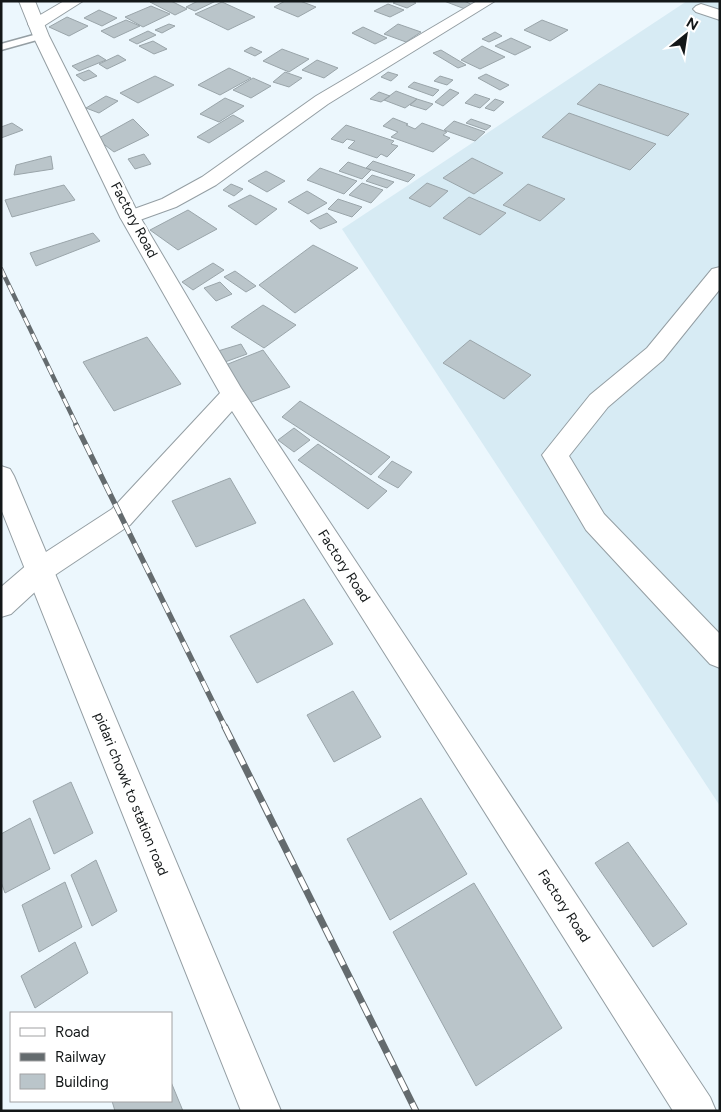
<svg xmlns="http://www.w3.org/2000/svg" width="721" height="1112" viewBox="0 0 721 1112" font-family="Figtree,sans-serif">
<rect width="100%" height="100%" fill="#ecf7fd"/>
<!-- built -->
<path fill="#d7ebf4" d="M687,1H720V806L342,229Z"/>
<!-- building -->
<path fill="#bac5ca" stroke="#9aa5aa" d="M171,1L187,9L175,15L150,2Z
M198,1H216L195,11L186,7Z
M285,1H300L316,7L298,17L274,7Z
M397,1H412L416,3L407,8L393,3Z
M444,1H464L473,5L465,9Z
M222,2L255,17L228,30L195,14Z
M388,4L404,10L390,17L374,11Z
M151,6L170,14L143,27L125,17Z
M99,10L117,18L102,26L84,18Z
M67,17L88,26L69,36L49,27Z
M126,20L140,26L114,38L101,31Z
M542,20L568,30L550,41L524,30Z
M169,24L175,26L162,33L155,30Z
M398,24L421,32L406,42L384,34Z
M363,27L387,38L375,44L352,33Z
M148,31L156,35L137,44L129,40Z
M495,32L502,36L489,42L482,39Z
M511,38L531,47L515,55L495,46Z
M153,41L167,49L154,54L139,46Z
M482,46L505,57L480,69L461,60Z
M251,47L262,52L255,56L244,51Z
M282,49L309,59L289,72L263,61Z
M441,50L466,65L458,68L433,53Z
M98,55L106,60L79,71L72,66Z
M118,55L126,60L107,69L99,64Z
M317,60L338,68L324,78L302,70Z
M229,68L251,78L220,95L198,85Z
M89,70L97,76L84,81L76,75Z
M285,72L302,78L289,87L273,82Z
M388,72L398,75L391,81L381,77Z
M486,74L509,85L500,90L478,78Z
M155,76L174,85L138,103L120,93Z
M440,76L453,80L447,85L434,81Z
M253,78L271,86L251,98L233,90Z
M414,82L439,90L433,96L408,87Z
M599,84L689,114L668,136L577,104Z
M450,89L459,93L443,106L435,102Z
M396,91L417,99L405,108L384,100Z
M379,92L390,96L381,102L370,99Z
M475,94L490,99L480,108L465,103Z
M106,96L118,101L99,113L86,108Z
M225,98L244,106L219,122L200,114Z
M417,99L433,104L426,110L410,105Z
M495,99L504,102L494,111L485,108Z
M569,113L656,144L630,170L542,137Z
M233,115L244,121L209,143L197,137Z
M393,118L408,124L406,125L415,129L422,123L447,132L443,135L450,138L433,152L391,137L398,132L383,126Z
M133,119L149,135L114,152L97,139Z
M471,119L491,126L486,130L466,123Z
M454,121L485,132L475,141L444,130Z
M12,123L23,130L1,138V127Z
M346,125L394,141L391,144L398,146L387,157L381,154L377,158L348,148L355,141L347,139L343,143L331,139Z
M144,154L151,164L135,169L128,159Z
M51,156L53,169L14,175L16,165Z
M472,158L503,173L474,194L443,178Z
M373,161L415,175L408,182L366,168Z
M348,162L371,170L362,179L339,171Z
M320,168L357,181L344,194L307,180Z
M266,171L285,181L267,192L248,181Z
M372,175L394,182L387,188L366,181Z
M362,183L383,190L371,203L349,195Z
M427,183L448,191L430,207L409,198Z
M231,184L243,189L234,196L223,190Z
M528,184L565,199L540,221L503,205Z
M64,185L75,200L12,217L5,200Z
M307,191L327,203L308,214L288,202Z
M250,195L277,209L256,225L228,206Z
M469,197L506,213L480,235L443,218Z
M338,199L362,207L352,217L328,209Z
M188,210L217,229L178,250L150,230Z
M327,213L337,222L320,229L310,221Z
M93,233L100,241L36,266L30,253Z
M313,245L358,268L295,313L259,285Z
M213,263L224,270L193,290L182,282Z
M235,271L256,286L246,292L224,277Z
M220,282L232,294L216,301L204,288Z
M263,305L296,325L264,348L231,327Z
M147,337L181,384L114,411L83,362Z
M470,340L531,375L504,399L443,363Z
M241,344L247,354L225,362L218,351Z
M263,350L290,387L249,403L223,366Z
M300,401L390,457L371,475L282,417Z
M294,428L310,440L294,452L278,440Z
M318,444L387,491L368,509L298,460Z
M392,461L412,472L398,488L378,477Z
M230,478L256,523L196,547L172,501Z
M304,599L333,644L257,683L230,636Z
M353,691L381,737L334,762L307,715Z
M71,782L93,833L54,854L33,801Z
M421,798L467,874L390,920L347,839Z
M30,818L50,869L5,893L1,882V834Z
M628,842L687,924L653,947L595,863Z
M96,860L117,911L92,926L71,875Z
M65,882L82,927L39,952L22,905Z
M474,883L562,1028L476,1086L393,932Z
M75,942L88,973L35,1008L21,976Z
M171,1082L183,1111H115L112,1101H171Z"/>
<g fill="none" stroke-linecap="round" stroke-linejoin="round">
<!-- lane casing -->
<g stroke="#949ea3" stroke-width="3">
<path id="lane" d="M41,33L46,36L44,38L1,50V44Z"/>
</g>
<!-- street casing -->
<g stroke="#949ea3" stroke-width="2">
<path id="street" d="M64,1H83L42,27H30L28,24L30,21Z
M477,1H495L328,104L216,185L176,207L137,221L130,223L123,221L120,217L123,213L162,199L202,177L316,96Z
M701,4L720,10V20L696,12L693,9L696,6Z
M720,267V289L663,360L608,407L569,456L604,514L720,634V668L710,664L586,530L542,455L590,395L647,348L712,269Z
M1,466L10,469L14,476L281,1111H241L1,509Z"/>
</g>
<!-- secondary casing -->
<g stroke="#949ea3" stroke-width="2">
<path id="secondary" d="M19,1H35L49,36L140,217L241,388L710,1097L716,1111H673L232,411L130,525L49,579L11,614L1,617V587L29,563L112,509L220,393L120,217L33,36Z"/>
</g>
<!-- lane -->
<use href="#lane" fill="#fff" fill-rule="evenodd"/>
<!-- street -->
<use href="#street" fill="#fff" fill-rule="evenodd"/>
<!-- secondary -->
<use href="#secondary" fill="#fff" fill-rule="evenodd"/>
<!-- rail-far2 casing -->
<g stroke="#646b6e" stroke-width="4.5">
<path id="rail-far2" d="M1,269L77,426"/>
</g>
<!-- rail-far1 casing -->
<g stroke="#646b6e" stroke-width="5.5">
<path id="rail-far1" d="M76,425L226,729"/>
</g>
<!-- rail casing -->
<g stroke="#646b6e" stroke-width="7">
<path id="rail" d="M225,727L416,1111"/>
</g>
<!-- rail-far2 -->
<use href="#rail-far2" stroke="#fff" stroke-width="3" stroke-dasharray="9" stroke-linecap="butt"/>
<!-- rail-far1 -->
<use href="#rail-far1" stroke="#fff" stroke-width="4" stroke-dasharray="11" stroke-linecap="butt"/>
<!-- rail -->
<use href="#rail" stroke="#fff" stroke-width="5" stroke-dasharray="14" stroke-linecap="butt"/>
</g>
<g text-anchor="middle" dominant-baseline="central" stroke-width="5" stroke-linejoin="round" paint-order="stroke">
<!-- street labels -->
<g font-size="14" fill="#131718" stroke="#fff">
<text transform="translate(134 220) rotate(62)">Factory Road</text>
<text transform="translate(344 566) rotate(57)">Factory Road</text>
<text transform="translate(131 794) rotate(68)">pidari chowk to station road</text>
<text transform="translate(564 906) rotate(57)">Factory Road</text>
</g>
</g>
<!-- border -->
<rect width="721" height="1112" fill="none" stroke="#131718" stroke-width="5"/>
<!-- legend -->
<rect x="10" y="1012" width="162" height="90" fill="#ffffff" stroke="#a1a2a3"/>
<rect x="20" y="1028" width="25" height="8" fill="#ffffff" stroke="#a1a2a3"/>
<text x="55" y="1037" font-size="15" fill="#131718">Road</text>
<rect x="20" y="1053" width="25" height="8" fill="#646b6e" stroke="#a1a2a3"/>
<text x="55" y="1062" font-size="15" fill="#131718">Railway</text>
<rect x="20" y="1074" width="25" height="15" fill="#bac5ca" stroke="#a1a2a3"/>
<text x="55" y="1087" font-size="15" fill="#131718">Building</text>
<!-- north arrow -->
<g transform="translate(686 35) rotate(30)" stroke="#ffffff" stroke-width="4" paint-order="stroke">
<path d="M0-4L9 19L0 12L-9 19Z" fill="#131718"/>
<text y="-8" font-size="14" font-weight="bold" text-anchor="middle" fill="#131718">N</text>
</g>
</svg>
